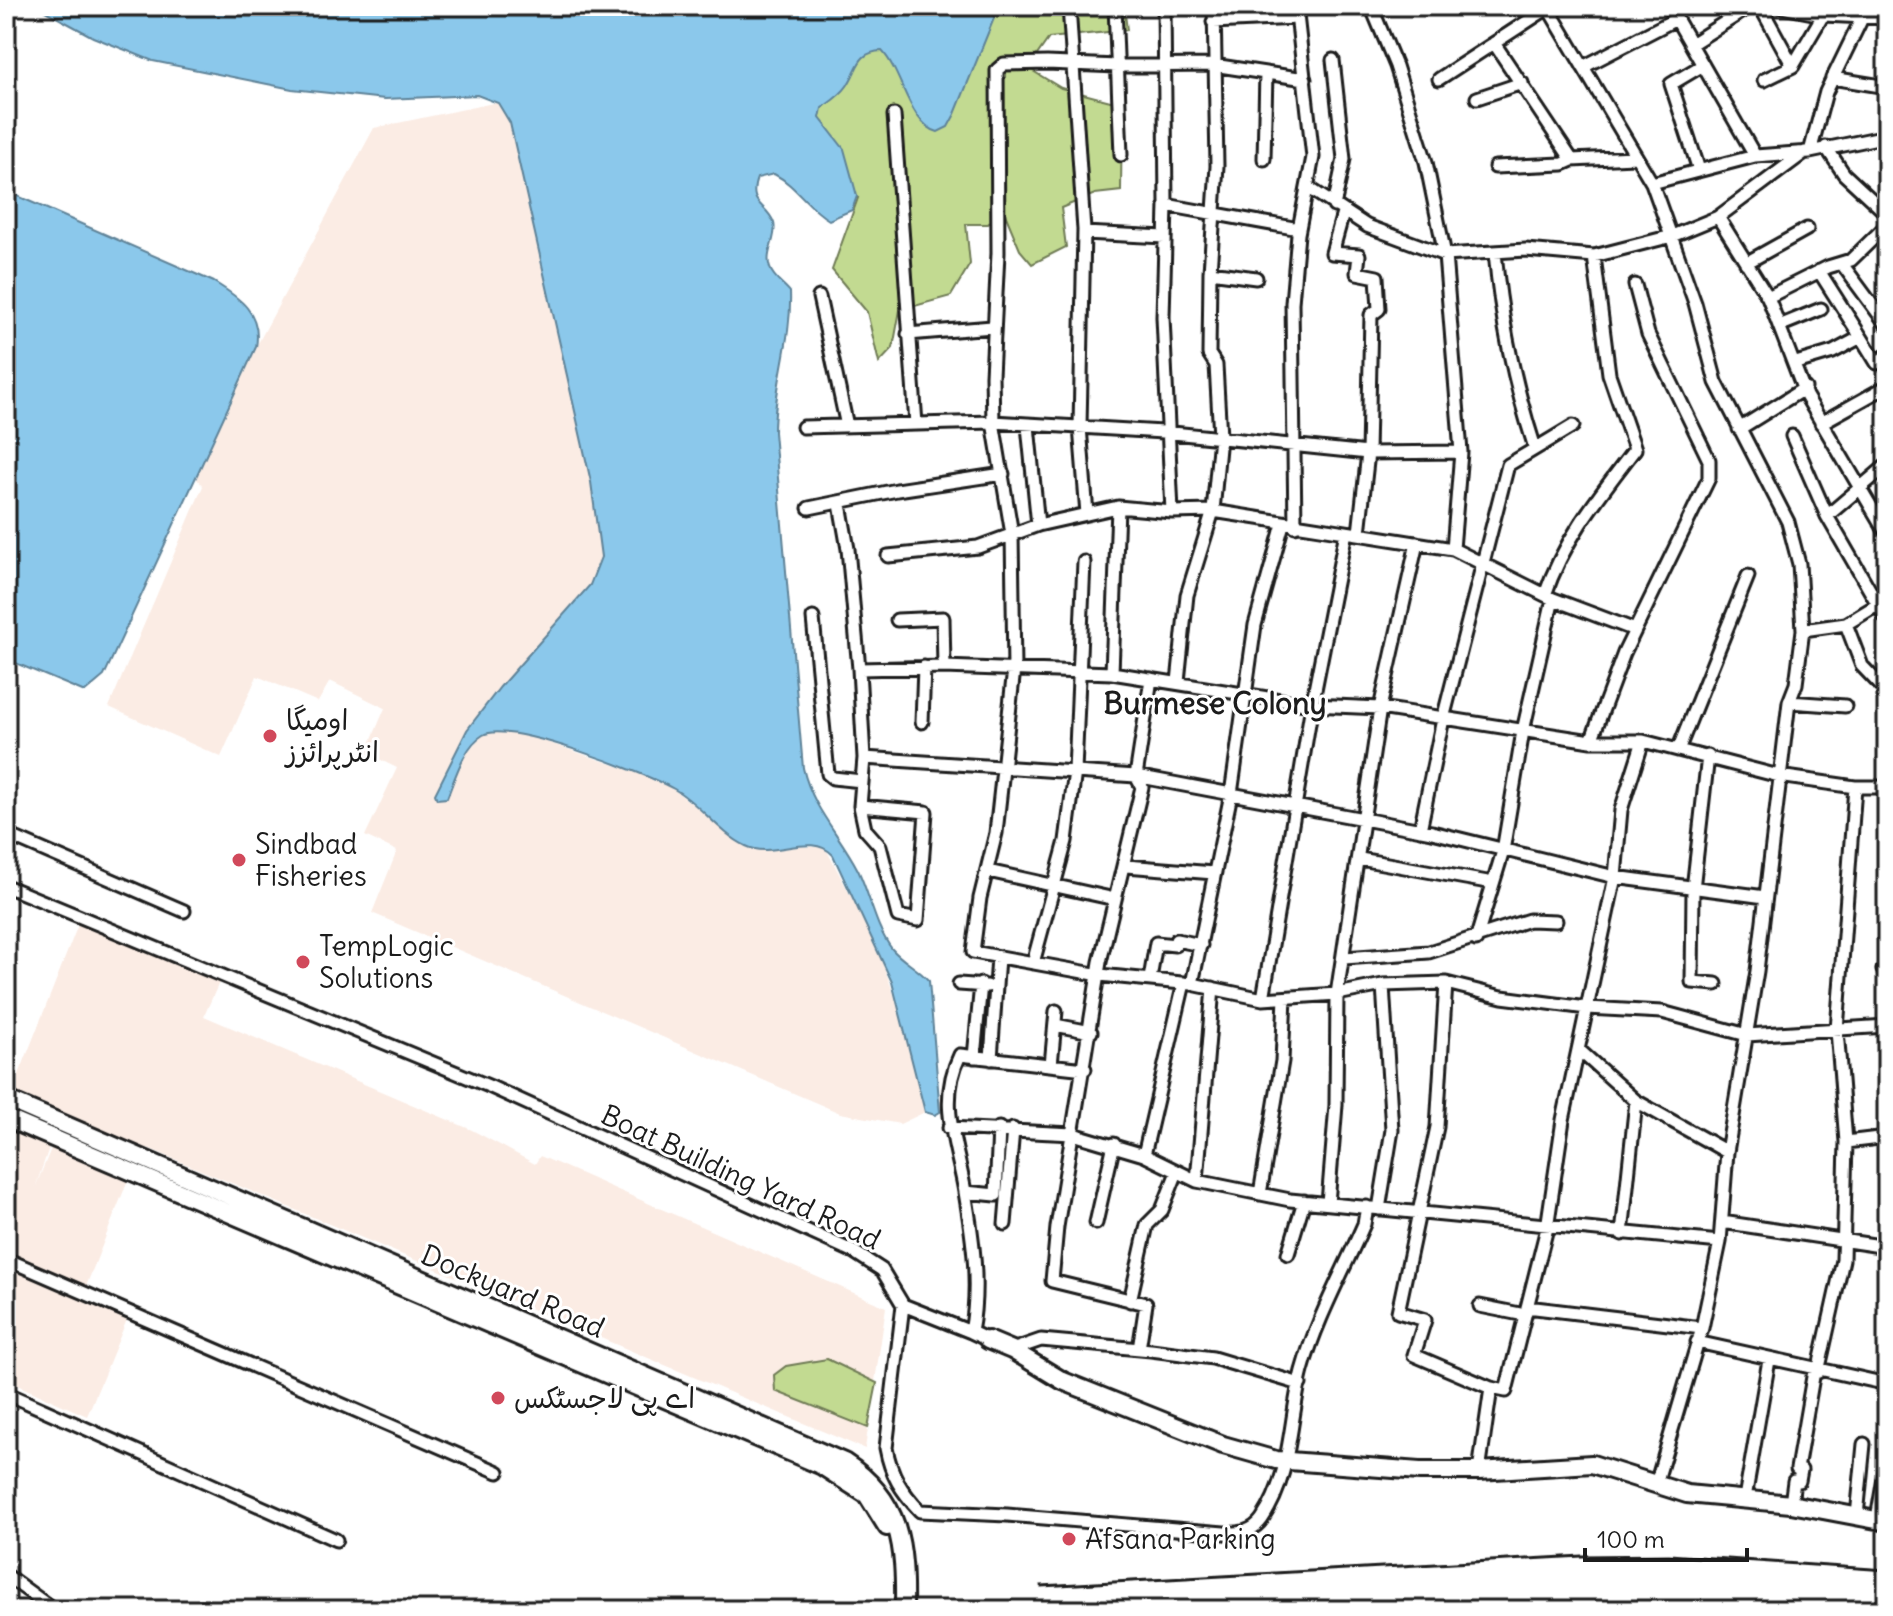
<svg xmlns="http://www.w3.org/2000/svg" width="1893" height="1616" viewBox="0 0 1893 1616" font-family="Delius,'Playpen Sans Arabic',sans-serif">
<rect width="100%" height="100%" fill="#fff"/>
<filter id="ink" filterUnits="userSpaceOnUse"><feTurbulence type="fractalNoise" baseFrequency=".0125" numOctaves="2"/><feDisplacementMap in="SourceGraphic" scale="16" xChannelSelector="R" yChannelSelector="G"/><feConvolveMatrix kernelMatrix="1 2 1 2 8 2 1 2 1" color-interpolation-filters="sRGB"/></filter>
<g filter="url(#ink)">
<!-- built -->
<path fill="#fbece4" d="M498,102L510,123L539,245L591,482L601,557L590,585L500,687L466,754L483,734L498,730L523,734L632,771L673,789L746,846L825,847L873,938L904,1021L925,1112L900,1124L840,1113L372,913L397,851L365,836L397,768L366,753L385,708L330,681L318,702L257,676L221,757L109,707L203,486L196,478L256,347L374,128Z
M81,917L222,976L204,1016L472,1130L535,1164L540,1156L886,1307L865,1449L148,1148L143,1156L9,1100Z
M6,1127L50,1145L35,1188L52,1146L128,1180L85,1289L6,1253Z
M6,1267L128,1317L87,1416L6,1380Z"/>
<!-- green -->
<path fill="#c2da91" stroke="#6f7b56" stroke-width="2" d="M770,6H1124L1127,30L1049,38L1028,68L1061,88L1122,104L1121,191L1095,194L1061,208L1066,247L1032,264L1020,250L1003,209L988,224H966L970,264L951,296L900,310L893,348L879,363L867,312L832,270L858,198L820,186Z
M827,1359L877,1383L868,1428L775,1391L774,1375L786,1366Z"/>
<!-- water -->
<path fill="#8bc8eb" stroke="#5f8398" stroke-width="2" d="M36,6H999L955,114L948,127L938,132C908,123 903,73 882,51C857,52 859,68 847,86C841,95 830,102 822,108L820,118L844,149L857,196L852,210L829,220C808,208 796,185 774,174L757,178C747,206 767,203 774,223C778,238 764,253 770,268C773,278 784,284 790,292C792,341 774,384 774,432L803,768C813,810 839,833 858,870C870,895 875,927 892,949C903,962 918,968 929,981L940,1112L935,1115L925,1112L892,982L833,855C811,831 774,860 746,846C719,833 700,804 674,789C645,773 509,720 483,735C464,746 455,778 447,798L437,799L435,794L467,730L500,687L590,585L601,557L591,482L510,123L498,103L477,95L385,99L292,89L153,61L93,37Z
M6,191L214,282C240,298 262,313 256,347L104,676L85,692L6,659Z"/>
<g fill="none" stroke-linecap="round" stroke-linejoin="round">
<!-- street casing -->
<g stroke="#1c1c1c" stroke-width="17">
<path id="street" d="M1069,6L1084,230L1080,427L1087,514
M1115,6L1121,155
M1164,6L1166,205L1163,317L1172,512
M1371,6L1396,66L1426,162L1445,255L1461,452L1453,549
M1547,6L1652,183L1695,303L1716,382L1788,522L1799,564L1803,630L1796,684L1789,702L1757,971L1727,1152L1720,1242L1702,1328L1656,1484
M1669,6L1755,156
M1760,6L1793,66
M1777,6L1823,15L1887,18
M1213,22L1297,18
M1494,43L1572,160L1634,157
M1691,44L1751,6
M1333,60L1344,159L1334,206
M1583,67L1676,19
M1832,78L1887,87
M1305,79L1213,65L1117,66L1047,63L1004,64L997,70L998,253L992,376L993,422L1012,534L1014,669L996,833L980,898L973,952L1100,975L1192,984L1263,999L1337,994L1383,985L1446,983L1502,997L1587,1008L1662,1012L1747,1035L1887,1026
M1439,79L1548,8
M1764,80L1793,66L1823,15
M1477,98L1522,83
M894,115L916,424
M1826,147L1844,174L1887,214
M1810,152L1826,92L1862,18
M1264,159L1266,73
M1495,167L1563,164L1572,160
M1699,170L1671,84L1703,65
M1652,183L1755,156L1810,152L1887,136
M1309,188L1367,226L1445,255L1526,250L1594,256L1672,236L1718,217L1805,152
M1166,205L1299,229
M1343,213L1332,253L1359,255L1357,273L1377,277L1379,309L1371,315L1368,453L1359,533
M1718,217L1768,297L1806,396L1887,534
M1084,233L1165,237
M1495,252C1501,320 1514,383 1535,448
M1746,263L1807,229
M1842,264L1887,325
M1210,272L1256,278
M819,297L847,426
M1768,297L1828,267L1851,260L1887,225
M1779,326L1821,309
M908,334L992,327
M1861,337L1877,363L1887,355
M1796,363L1833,352L1861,337L1819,271
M1821,423L1882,389
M1028,426L1038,525
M803,427L993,422L1163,432L1368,453L1461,452
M1739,429L1805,388
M1792,436L1827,516L1887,620
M840,504L848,549L859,669L864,758L860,806L865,829L880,846L898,916L918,920L926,812L860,806
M809,508L897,490L1003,474
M1827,516L1887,465
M1295,526L1292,303L1298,234L1313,157L1296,6
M888,556L978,547L1038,525L1118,507L1172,512L1213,511L1453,549L1553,599L1635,630
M1545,595C1564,539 1599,496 1635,449L1609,374L1594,256
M813,618L828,774L833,778L862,781
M897,620L943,618L944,667
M1846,624L1887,599
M1803,630L1846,624L1862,666L1887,692
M859,669L944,667L1112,673L1312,705L1380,708L1591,741H1643L1779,776L1855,787H1887
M1112,673L1118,507
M1178,682L1187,595L1213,511L1220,437L1216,365L1209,354L1210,272L1217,166L1214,6
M1789,702L1845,706
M922,722L924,667
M1591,741L1624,653L1709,478V460L1648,334L1635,285
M1678,750L1748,576
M1708,756L1693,889L1692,982L1716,984
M864,758L1136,776L1432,832L1615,877L1765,897
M1420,830L1443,719L1508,465L1573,426
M6,834L184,911
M1360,859L1493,883
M1126,866L1214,873
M988,871L1115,899
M6,886L491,1087L854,1252L882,1270L903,1305L886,1448C891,1475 901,1491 920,1511L1007,1515L1224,1533C1239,1534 1253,1532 1262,1519C1292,1475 1289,1420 1302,1371C1316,1320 1343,1272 1364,1224L1367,1207
M1476,940L1503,851L1523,731L1553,599
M1344,958L1429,952L1529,920L1556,921
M1033,963L1066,841L1075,771L1084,562
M1883,970L1887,971
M1150,979L1156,943L1175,945L1176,940L1201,945
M1446,983L1437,1127L1398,1312L1425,1320L1414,1355L1491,1388
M959,984L987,986
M1192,984L1231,794L1255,625L1283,524
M1263,999L1312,705L1346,532
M1055,1025L1091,1032
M1579,1050L1636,1101L1727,1152
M974,1057L981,984
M991,1059L998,957
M1051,1065L1056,1011
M949,1128L1073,1134L1144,1155L1197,1181L1290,1200L1720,1242
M1846,1142L1887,1137
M1144,1155L1184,983
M1197,1181L1213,988
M965,1192L996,1195L999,1128
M1260,1194L1282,1061L1285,998
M1328,1203L1336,1105L1337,994L1380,708L1417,543
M1379,1209L1392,1130L1383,985
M1722,1222L1887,1247
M1096,1223L1114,1144
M1005,1224L1013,1129
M1622,1234L1636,1101
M1288,1254L1304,1201
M6,1259L498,1472
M1130,1301L1147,1225L1162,1210L1177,1172
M903,1305L971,1332
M1480,1306L1525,1315
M1527,1307L1702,1328
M988,1340L971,1332C980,1286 973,1239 965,1192C957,1144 937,1102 960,1055L1085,1069
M1697,1342L1887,1384
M1139,1349L1146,1304L1052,1281L1057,1227L1100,962L1142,787L1136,776L1151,679
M1012,1350L1041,1340L1151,1350L1213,1358L1300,1384
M1818,1372L1843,1260L1846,1142L1837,1030L1855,787
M6,1393L336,1540
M1479,1471L1491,1388L1506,1391L1547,1228L1563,1120L1615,877L1621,810L1643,741
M1745,1498L1769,1360
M1791,1504L1794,1481H1799L1801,1470L1797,1469L1814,1371
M1857,1516L1864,1444
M1877,1519L1887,1461
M6,1575L54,1610"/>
</g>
<!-- secondary casing -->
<g stroke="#1c1c1c" stroke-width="22">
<path id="secondary" d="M6,1099L844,1462C902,1500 905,1546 904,1610
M6,1118L822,1466L867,1495L887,1527
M988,1340L1012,1350L1063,1381L1223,1445L1276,1460L1420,1471H1479L1592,1464L1687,1494L1791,1504L1887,1522"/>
</g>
<!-- street -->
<use href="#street" stroke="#fff" stroke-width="11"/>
<!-- secondary -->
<use href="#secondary" stroke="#fff" stroke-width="16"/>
<!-- rail -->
<path stroke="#1c1c1c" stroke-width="3" d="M1041,1586L1582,1556L1669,1555L1887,1570
M1726,1610L1887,1600"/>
</g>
</g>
<!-- markers -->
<g fill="#d1495b" stroke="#fff" stroke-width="3">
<circle cx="270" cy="736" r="8"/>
<circle cx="239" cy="860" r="8"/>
<circle cx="303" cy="962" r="8"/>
<circle cx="498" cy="1398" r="8"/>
<circle cx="1069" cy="1539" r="8"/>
</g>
<g text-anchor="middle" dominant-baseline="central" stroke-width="6" stroke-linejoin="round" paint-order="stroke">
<!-- poi labels -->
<g font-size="28" fill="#1c1c1c" stroke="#fff" text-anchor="start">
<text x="286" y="720">اومیگا<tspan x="286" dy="32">انٹرپرائزز</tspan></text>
<text x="255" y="844">Sindbad<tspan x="255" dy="32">Fisheries</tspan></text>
<text x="319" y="946">TempLogic<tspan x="319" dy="32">Solutions</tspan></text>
<text x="514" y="1398">اے پی لاجسٹکس</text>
<text x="1085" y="1539">Afsana Parking</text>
</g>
<!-- street labels -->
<g font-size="28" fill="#1c1c1c" stroke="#fff">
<text transform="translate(741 1177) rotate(25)">Boat Building Yard Road</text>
<text transform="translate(513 1291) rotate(23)">Dockyard Road</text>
</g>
<!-- neighbourhood labels -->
<g font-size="30" font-weight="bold" fill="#1c1c1c" stroke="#fff">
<text x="1215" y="703">Burmese Colony</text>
</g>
</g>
<!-- margin -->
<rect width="1893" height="1616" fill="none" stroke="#fff" stroke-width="32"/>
<rect x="16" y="16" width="1861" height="1584" fill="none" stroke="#1c1c1c" stroke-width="3" filter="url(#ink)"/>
<!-- scale -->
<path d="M1585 1548v12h162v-12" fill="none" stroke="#1c1c1c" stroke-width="4"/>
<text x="1597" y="1548" font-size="24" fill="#1c1c1c" stroke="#ffffff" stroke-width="6" paint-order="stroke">100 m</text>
</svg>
